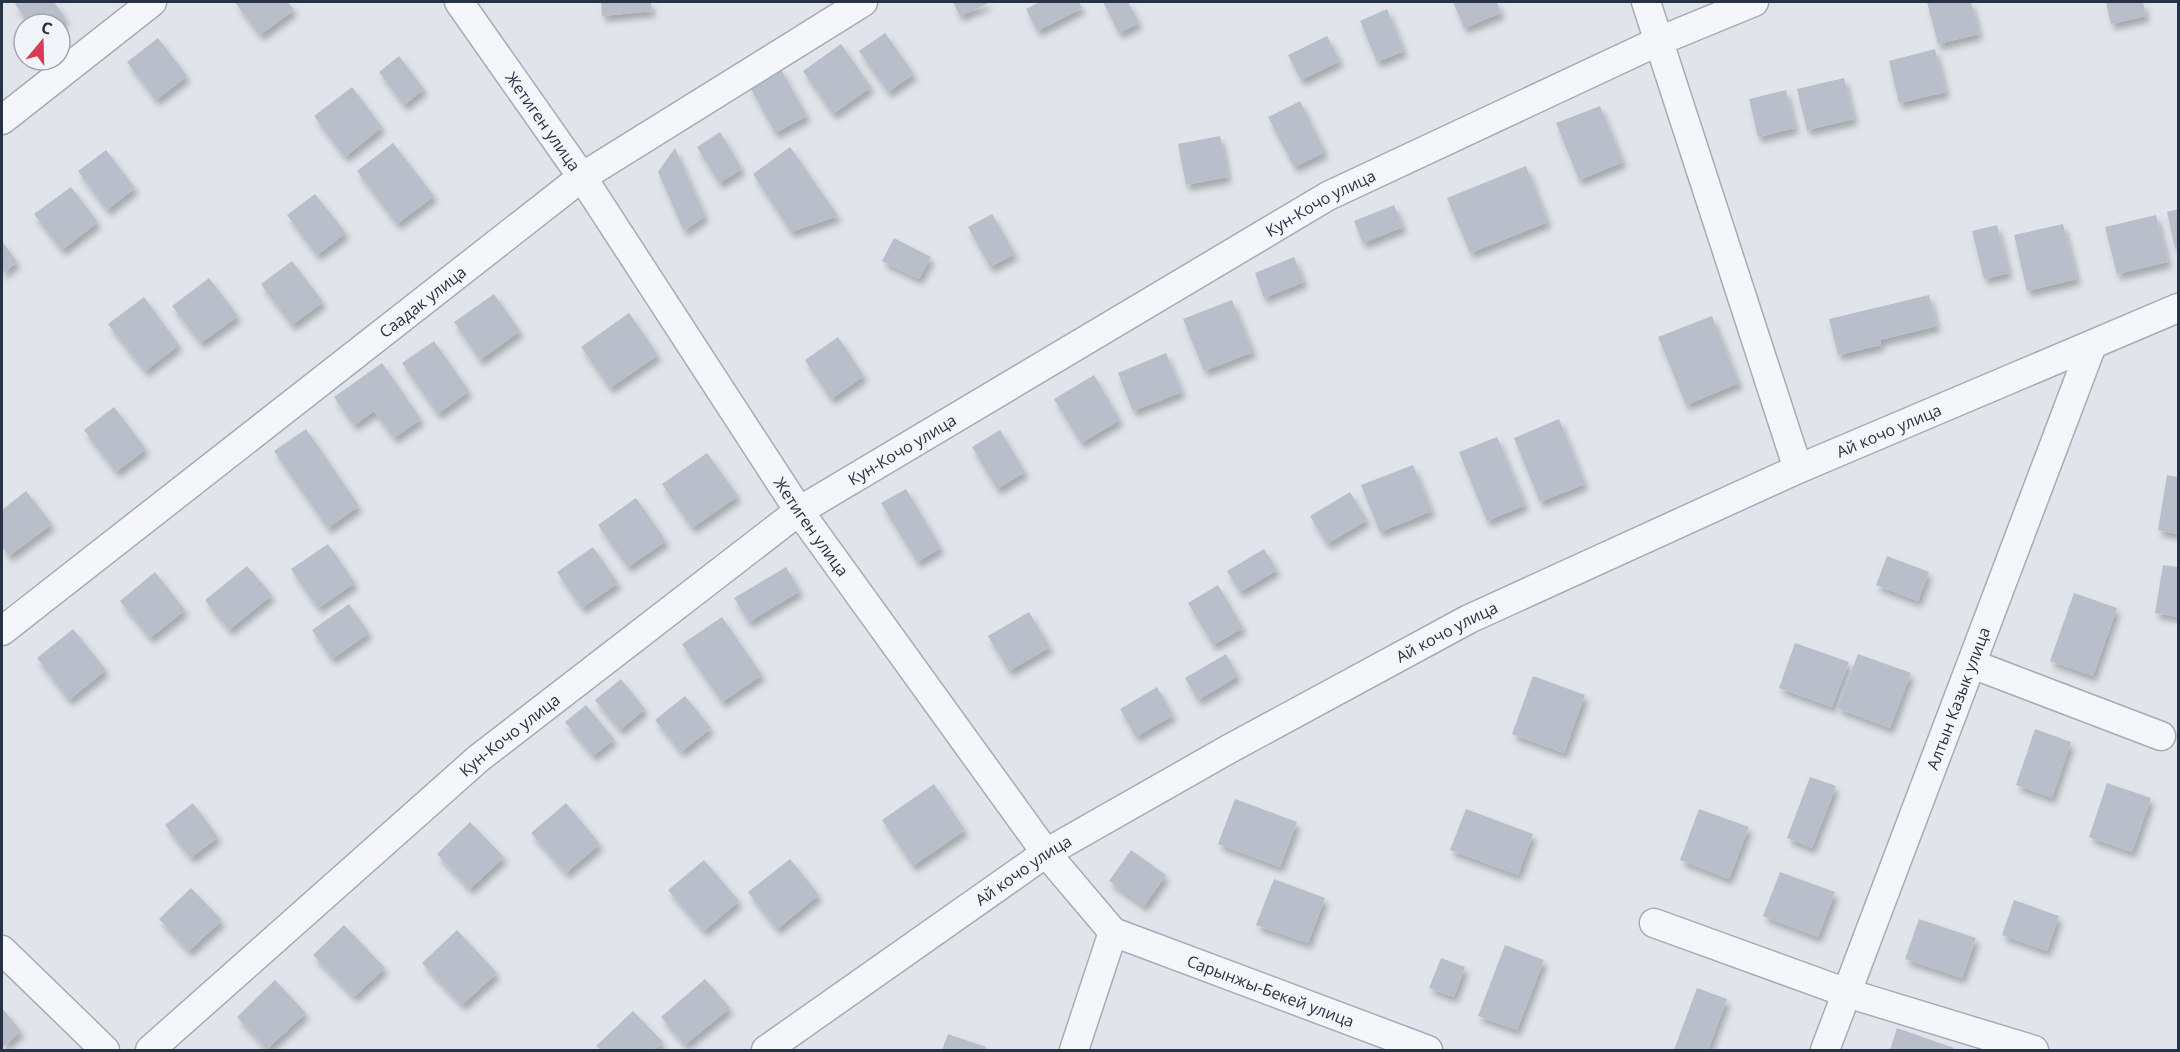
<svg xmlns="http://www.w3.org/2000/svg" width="2180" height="1052" viewBox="0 0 2180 1052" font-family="'Open Sans',sans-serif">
<defs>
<filter id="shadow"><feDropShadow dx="3.5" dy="6" stdDeviation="3" flood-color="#0004"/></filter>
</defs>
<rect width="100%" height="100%" fill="#e1e5eb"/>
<!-- building -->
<path fill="#b8bfca" filter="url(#shadow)" d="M19,2H54L66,19L59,24H29L15,4Z
M235,2H288L294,10L260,35Z
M601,2H651L652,11L602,16Z
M953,2H991L960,16Z
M1040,2H1079L1082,8L1037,31L1026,9Z
M1103,2H1128L1139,23L1119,33Z
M1453,2H1497L1501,13L1464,28Z
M1927,2H1971L1979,34L1938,44Z
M2106,2H2143L2146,16L2111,24Z
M1387,9L1404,51L1377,62L1360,21Z
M885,33L914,74L888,92L859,51Z
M1327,36L1340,61L1301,80L1288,55Z
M158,38L187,76L156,100L127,62Z
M841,44L871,87L833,114L803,71Z
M1935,49L1946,92L1899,103L1889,61Z
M399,56L424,89L404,105L379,72Z
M780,68L807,116L775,133L749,85Z
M1844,78L1854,119L1807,130L1797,89Z
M352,87L382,127L345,157L314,116Z
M1786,90L1795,128L1758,137L1749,99Z
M1300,101L1325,152L1294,167L1268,117Z
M1600,106L1623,162L1579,180L1556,123Z
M720,132L742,169L719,183L697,147Z
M1220,136L1228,177L1186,185L1178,144Z
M393,143L434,196L397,224L357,171Z
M790,147L838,216L791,232L753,174Z
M675,148L705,216L684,231L658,172Z
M106,150L135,188L107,210L78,171Z
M1526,166L1548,222L1470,253L1447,198Z
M71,187L98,222L62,250L34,214Z
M315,194L346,233L317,255L287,215Z
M1394,205L1403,227L1363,243L1354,221Z
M2178,209V247L2175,248L2167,212Z
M992,214L1015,254L990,267L968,227Z
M2156,215L2168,262L2117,274L2105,227Z
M2063,224L2077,279L2027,291L2014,235Z
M1997,225L2009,273L1984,279L1972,231Z
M894,238L931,257L919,279L882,261Z
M2,241L17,262L2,274Z
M1294,257L1304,282L1264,298L1255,273Z
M292,261L323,302L292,325L261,284Z
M209,278L238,316L201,343L172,306Z
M494,294L520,331L480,360L454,322Z
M1929,295L1937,326L1880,340L1881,345L1838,355L1829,319Z
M144,297L179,345L145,371L108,324Z
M1232,300L1253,352L1204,371L1183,319Z
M629,313L658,355L610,388L581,347Z
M1712,316L1739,383L1686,405L1658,337Z
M838,337L864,376L831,399L805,360Z
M434,341L469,391L438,414L402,363Z
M1166,353L1182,392L1133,411L1118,373Z
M382,363L421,419L394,438L374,411L354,425L334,397Z
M1094,375L1120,420L1081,443L1054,399Z
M114,407L146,449L116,472L84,430Z
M1559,419L1585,484L1540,502L1514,438Z
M306,429L359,506L328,528L274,451Z
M1000,430L1025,472L997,489L972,447Z
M1497,437L1525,505L1487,521L1459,452Z
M707,453L738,496L692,528L662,484Z
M1413,465L1432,511L1380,532L1361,485Z
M2167,475L2178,477V534L2158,530Z
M906,489L941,548L917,562L881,503Z
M26,491L52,524L9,556L2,546V510Z
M1350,492L1367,520L1327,544L1310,516Z
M636,498L666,541L628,567L598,525Z
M328,544L355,583L318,608L291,569Z
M593,547L618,583L582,608L557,572Z
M1264,549L1277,570L1240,592L1227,571Z
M1887,556L1929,572L1918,601L1876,585Z
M2163,565L2178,567V617L2155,613Z
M247,566L272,595L229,630L205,600Z
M786,567L800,591L749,622L734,598Z
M155,572L185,610L150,638L120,601Z
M1218,585L1243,628L1213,645L1188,603Z
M2074,593L2117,608L2093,676L2050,661Z
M349,604L369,633L332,659L312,630Z
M1029,612L1050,647L1009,671L988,636Z
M722,617L762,675L722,702L682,644Z
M73,629L106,670L69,700L37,658Z
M1795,643L1849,662L1832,707L1779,688Z
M1226,654L1238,676L1198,700L1185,678Z
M1858,654L1911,673L1890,728L1837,708Z
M1533,676L1585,695L1564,753L1512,734Z
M621,679L645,709L620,730L595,700Z
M1157,687L1173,715L1136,737L1120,709Z
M685,696L711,728L681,752L655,720Z
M586,705L614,739L593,756L565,722Z
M2035,729L2071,742L2052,798L2016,785Z
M1810,777L1836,786L1812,848L1787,838Z
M2107,783L2151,798L2132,852L2089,837Z
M934,784L965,830L913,866L882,820Z
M1235,799L1297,822L1280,867L1218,844Z
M193,803L218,837L191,858L165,825Z
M566,803L600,844L566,873L531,833Z
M1466,809L1533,834L1518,875L1450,850Z
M1699,809L1749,827L1729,879L1680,860Z
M470,822L504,857L470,889L437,854Z
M1131,850L1166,875L1144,906L1109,881Z
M790,859L819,895L777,929L748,892Z
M704,860L739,901L704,931L668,890Z
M1780,872L1835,892L1818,937L1763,916Z
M1274,879L1325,898L1308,943L1256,925Z
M191,888L222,920L189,951L159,919Z
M2014,900L2059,916L2047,951L2002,935Z
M1919,919L1976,938L1962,978L1905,959Z
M344,925L385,968L354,997L313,955Z
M457,930L497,973L462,1005L422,963Z
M1505,945L1544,960L1517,1030L1478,1016Z
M1441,958L1465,967L1454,997L1429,988Z
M705,979L730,1008L685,1045L661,1017Z
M275,980L306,1013L267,1049L237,1017Z
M1697,988L1727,999L1708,1050H1674Z
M2,1008L21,1031L2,1048Z
M633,1011L663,1042L654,1050H601L596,1046Z
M1897,1028L1954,1048L1953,1050H1890Z
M948,1034L986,1047L985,1050H942Z"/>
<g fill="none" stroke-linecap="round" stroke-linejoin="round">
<!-- minor casing -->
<g stroke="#a5acb6" stroke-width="31">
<g id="minor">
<path id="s1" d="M459,2L582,177L799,511L1046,853L1113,932L1428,1050"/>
<path d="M1646,2L1798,469"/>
<path d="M2,120L152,2"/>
<path id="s2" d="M2,631L582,177L863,2"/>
<path d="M1972,664L2161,736"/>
<path d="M1654,923L1847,993L2034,1050"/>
<path d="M2,950L105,1050"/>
<path id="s3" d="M150,1050L479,758L799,511L1328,196L1659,41L1754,2"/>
<path id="s4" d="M766,1050L1046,853L1229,749L1469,619L1798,469L2178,308"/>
<path d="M1074,1050L1113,932"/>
<path id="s5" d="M1825,1050L2092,345"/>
</g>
</g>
<!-- minor -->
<use href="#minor" stroke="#f4f6f9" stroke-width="28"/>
</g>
<g text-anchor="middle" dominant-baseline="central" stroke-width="6" stroke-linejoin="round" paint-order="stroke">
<!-- street labels -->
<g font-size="16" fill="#273345" stroke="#f1f4f8">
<text stroke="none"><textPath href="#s1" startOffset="146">Жетиген улица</textPath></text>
<text stroke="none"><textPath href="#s3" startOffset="1450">Кун-Кочо улица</textPath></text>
<text stroke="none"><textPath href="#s2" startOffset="534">Саадак улица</textPath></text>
<text stroke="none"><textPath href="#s4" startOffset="1286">Ай кочо улица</textPath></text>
<text stroke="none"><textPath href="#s3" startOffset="964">Кун-Кочо улица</textPath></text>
<text stroke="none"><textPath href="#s1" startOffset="632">Жетиген улица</textPath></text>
<text stroke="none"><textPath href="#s4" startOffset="800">Ай кочо улица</textPath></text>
<text stroke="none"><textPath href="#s5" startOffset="376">Алтын Казык улица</textPath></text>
<text stroke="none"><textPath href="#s3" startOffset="478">Кун-Кочо улица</textPath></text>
<text stroke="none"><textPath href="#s4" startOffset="314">Ай кочо улица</textPath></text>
<text stroke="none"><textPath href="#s1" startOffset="1306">Сарынжы-Бекей улица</textPath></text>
</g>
</g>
<!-- border -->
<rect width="2180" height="1052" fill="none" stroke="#273345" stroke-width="6"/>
<!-- north arrow -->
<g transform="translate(42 42) rotate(19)"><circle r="28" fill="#f1f4f8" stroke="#a0a7b0" stroke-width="1.5"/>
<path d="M0-4.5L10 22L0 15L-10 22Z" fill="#dc3a57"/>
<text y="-9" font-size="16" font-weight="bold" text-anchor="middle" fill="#273345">С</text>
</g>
</svg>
